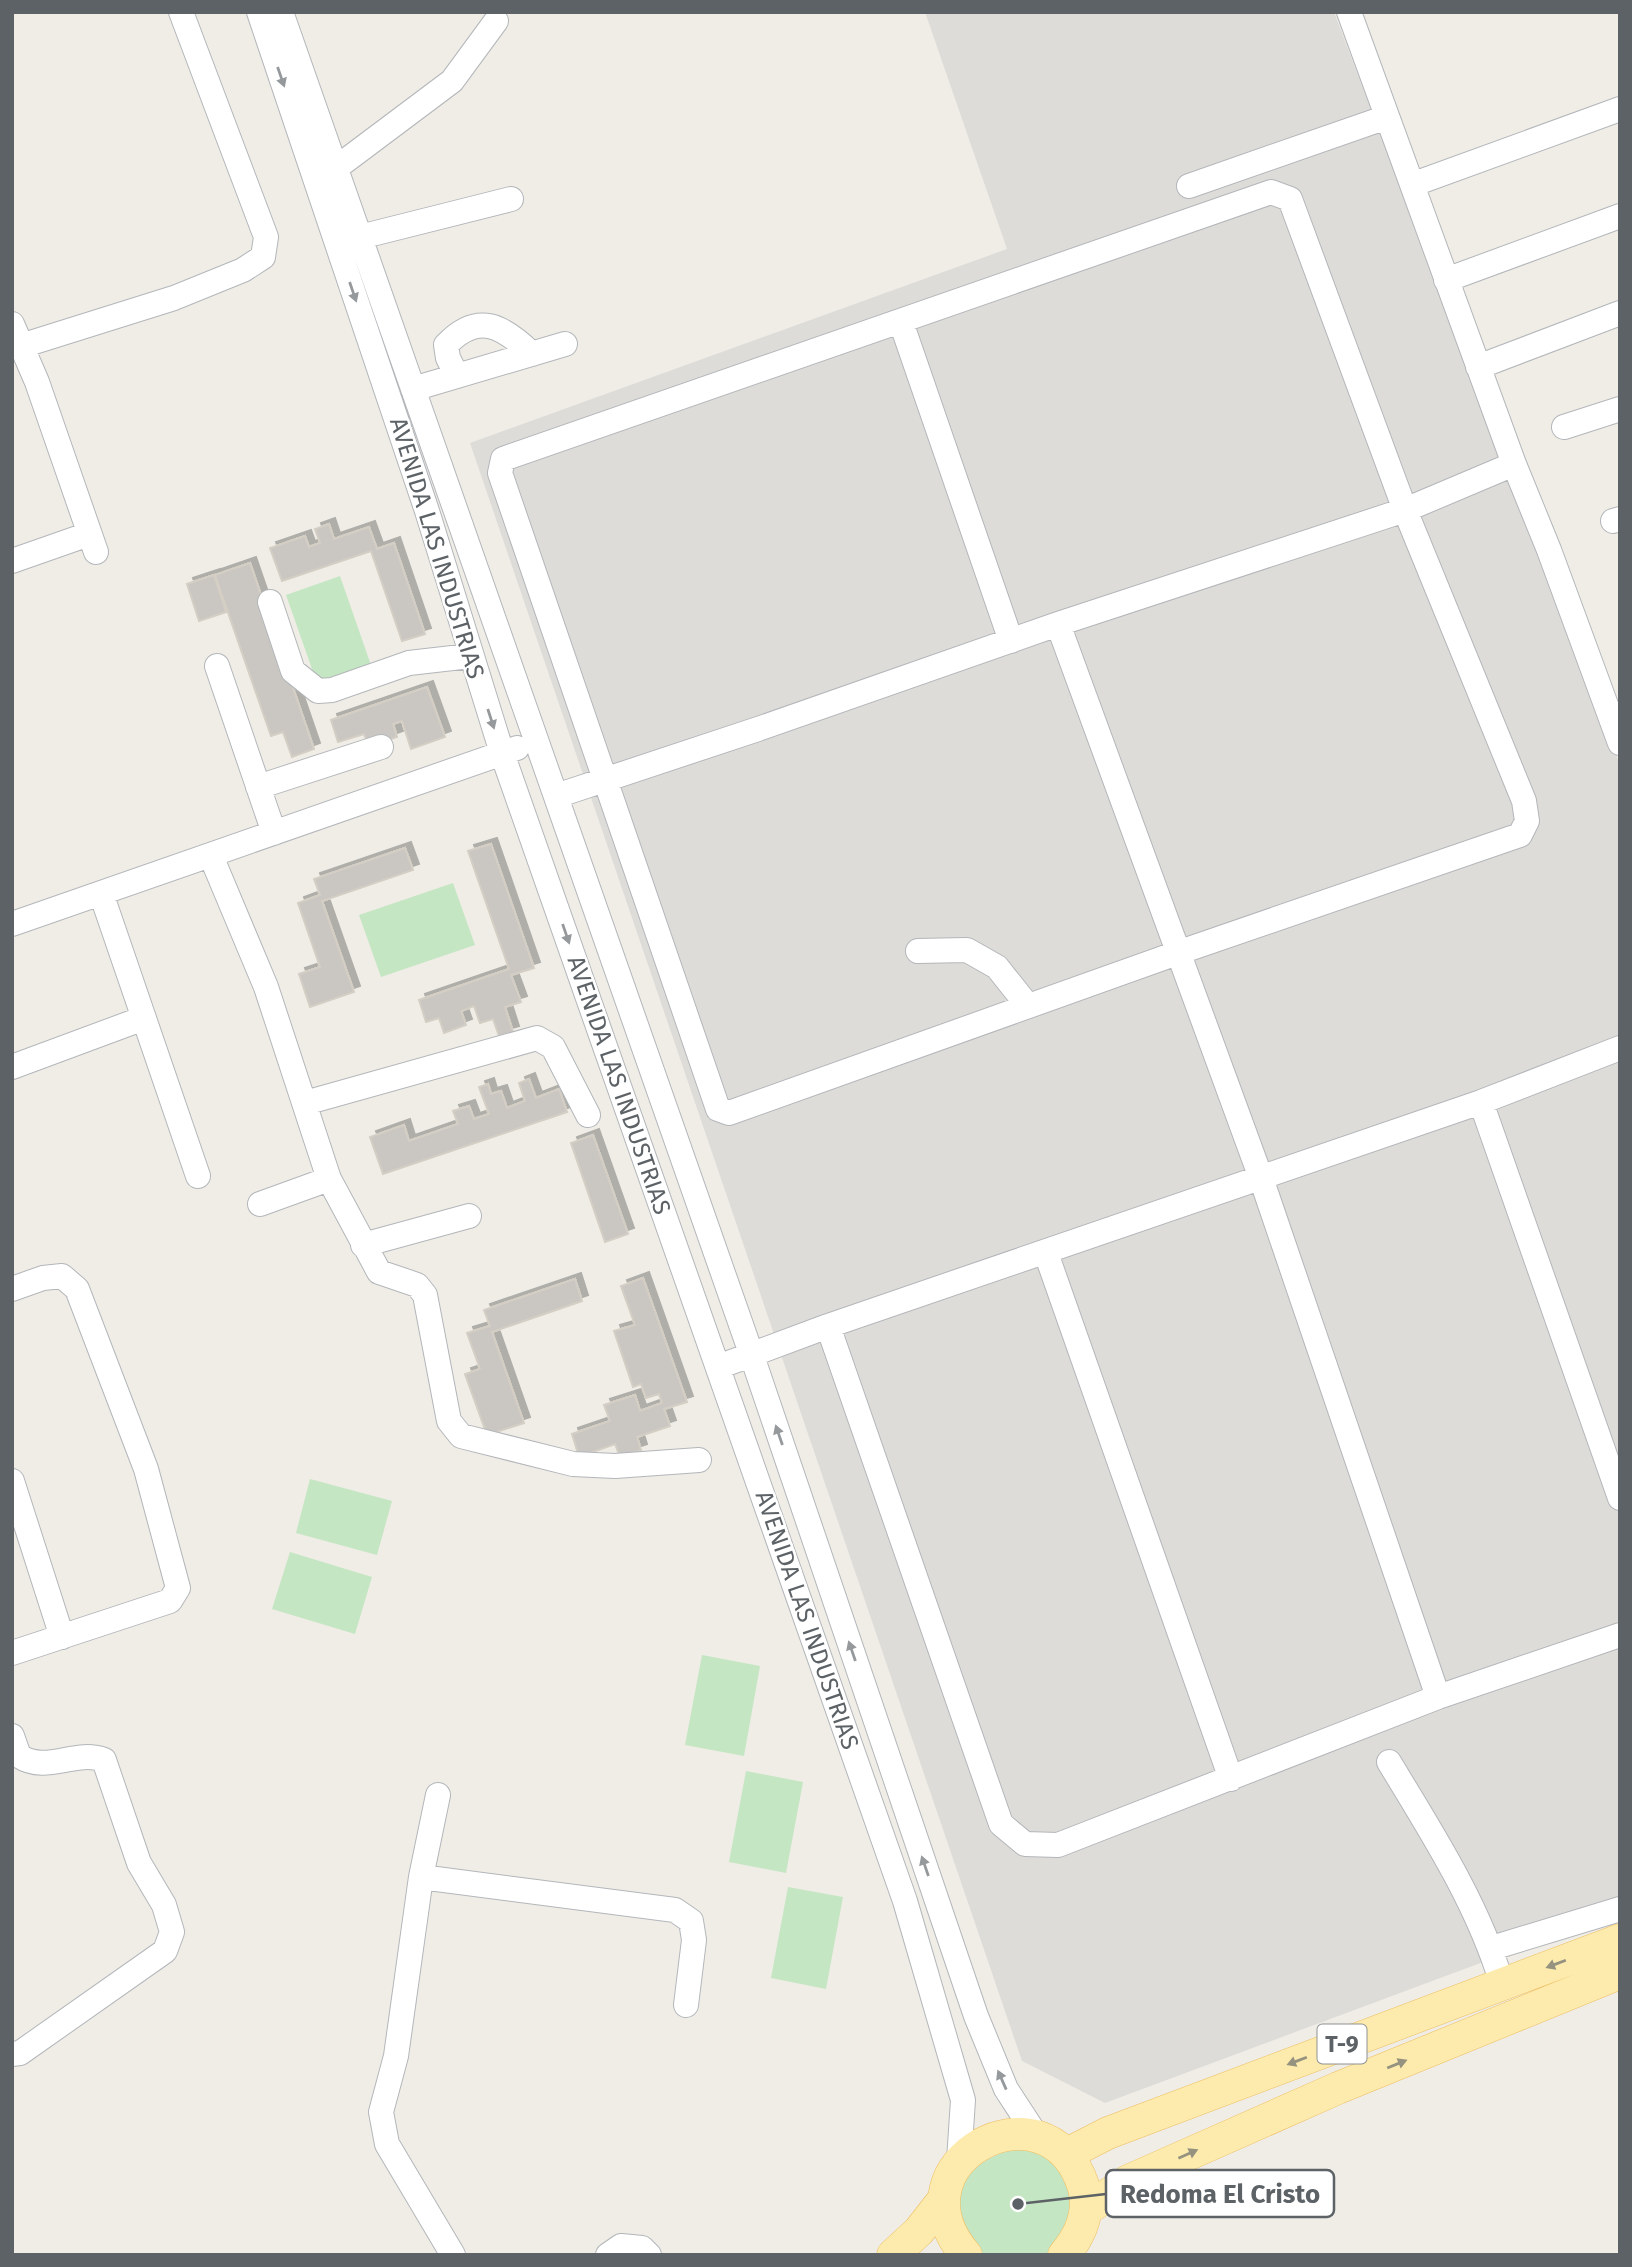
<svg xmlns="http://www.w3.org/2000/svg" width="1632" height="2267" viewBox="0 0 1632 2267" font-family="'Fira Sans',sans-serif">
<defs>
<filter id="shadow"><feDropShadow dx="6" dy="-6" stdDeviation="0" flood-color="#0004"/></filter>
</defs>
<rect width="100%" height="100%" fill="#efede6"/>
<!-- industrial -->
<path fill="#dedcd8" d="M925,12H1334L1620,765V1911L1105,2103L1022,2061L470,443L1007,249Z"/>
<!-- green -->
<path fill="#c5e6c3" d="M340,576L373,671L319,689L286,595Z
M453,883L475,945L381,977L359,915Z
M310,1479L392,1501L377,1555L296,1533Z
M290,1552L372,1577L355,1634L272,1609Z
M702,1655L760,1666L744,1756L685,1745Z
M746,1771L803,1782L786,1873L729,1862Z
M788,1887L843,1897L826,1989L771,1978Z
M1017,2149C1062,2156 1067,2173 1076,2213L1051,2255H985C975,2248 972,2239 966,2228C946,2186 978,2156 1017,2149Z"/>
<!-- building -->
<path fill="#cac7c3" stroke="#d4cec4" stroke-width="2" filter="url(#shadow)" d="M329,524L334,539L369,527L377,549L394,543L425,634L402,641L371,551L282,581L270,548L305,536L309,547L320,543L315,529Z
M250,563L314,749L292,757L283,732L271,736L215,575Z
M214,575L226,612L199,621L187,584Z
M427,687L445,737L411,749L402,721L393,724L397,737L369,747L364,734L338,742L331,720Z
M491,844L534,968L511,975L521,1002L505,1007L513,1032L499,1036L493,1019L480,1023L474,1006L461,1011L466,1025L444,1033L439,1018L426,1022L419,1000L509,969L468,851Z
M405,848L413,870L322,901L354,992L310,1007L299,974L320,967L298,903L320,895L314,879Z
M529,1079L536,1098L559,1089L567,1112L383,1174L370,1137L404,1125L409,1141L458,1124L453,1111L469,1106L474,1119L489,1114L479,1087L488,1084L491,1094L501,1091L507,1108L525,1101L519,1083Z
M593,1135L628,1234L605,1242L571,1143Z
M643,1278L687,1402L664,1409L670,1426L637,1437L641,1450L620,1457L615,1444L579,1457L572,1434L610,1421L604,1405L635,1395L640,1411L662,1403L659,1394L646,1398L641,1384L633,1387L614,1331L635,1325L621,1286Z
M575,1279L582,1301L492,1332L524,1423L487,1435L465,1374L480,1369L467,1333L490,1326L484,1310Z"/>
<g fill="none" stroke-linecap="round" stroke-linejoin="round">
<!-- minor casing -->
<g stroke="#b3b6ba" stroke-width="26">
<path id="minor" d="M259,12L427,511L502,753L905,1901L963,2100L959,2160
M281,12L752,1356L976,2016L1006,2089L1038,2138
M1349,12L1514,464L1549,550L1620,743
M336,168L452,81L496,21
M1414,184L1620,109
M1189,186L1387,117
M1271,192L1290,199L1405,510L1524,801L1527,821L1520,835L1180,952L729,1113L718,1109L500,473L503,459Z
M360,237L511,199
M1446,280L1620,216
M901,322L1011,641
M12,324L37,382L96,552
M21,346L174,298L243,270L263,257L266,237L181,12
M1478,367L1620,313
M457,376L448,358L446,345C478,311 503,326 532,354
M413,389L565,344
M1564,427L1620,409
M1613,521L1620,519
M12,561L89,534
M270,602L293,671L318,691L332,690L409,663L470,656
M1058,624L1261,1178L1438,1697
M217,666L274,833
M258,787L381,747
M556,796L758,729L1058,624L1405,510L1514,464
M211,856L266,987L329,1179L379,1272L417,1285L425,1295L449,1421L461,1436L573,1464L615,1466L699,1460
M101,893L198,1176
M12,924L517,748
M918,951L967,950L997,967L1028,1006
M12,1067L144,1018
M1481,1102L1620,1498
M305,1103L537,1038L553,1047L588,1115
M260,1204L329,1179
M363,1245L469,1216
M1046,1253L1231,1779
M12,1289L43,1278L62,1276L77,1289L146,1469L178,1588L170,1601L12,1653
M828,1326L1001,1824L1025,1844L1058,1845L1438,1697L1620,1635
M718,1367L828,1326L1481,1102L1620,1048
M12,1481L62,1637
M12,1736L19,1756C47,1774 75,1749 104,1760L139,1863L164,1905L172,1932L165,1951L20,2053L12,2054
M1389,1762C1432,1833 1478,1904 1502,1984
M438,1795L421,1877L396,2056L381,2112L387,2144L453,2255
M421,1877L675,1910L691,1921L694,1940L686,2005
M1492,1948L1620,1909
M608,2255L621,2246L642,2248L649,2255"/>
</g>
<!-- major casing -->
<g stroke="#eebd60" stroke-width="33">
<path id="major" d="M1067,2154L1108,2133L1620,1940
M1086,2210L1128,2181L1338,2088L1620,1973
M893,2255L919,2231L944,2199
M966,2255C886,2162 1047,2076 1083,2185C1091,2211 1081,2235 1064,2255"/>
</g>
<!-- minor -->
<use href="#minor" stroke="#fff" stroke-width="24"/>
<!-- major -->
<use href="#major" stroke="#fdebad" stroke-width="32"/>
</g>
<!-- one-way arrows -->
<defs><path id="oneway-solid" d="M-6-.8H1V-3.2L6.5 0L1 3.2V.8H-6Z" transform="scale(1.75)"/></defs>
<g fill="#96999c">
<use href="#oneway-solid" transform="translate(281 77) rotate(71)"/>
<use href="#oneway-solid" transform="translate(353 292) rotate(71)"/>
<use href="#oneway-solid" transform="translate(491 719) rotate(72)"/>
<use href="#oneway-solid" transform="translate(566 934) rotate(71)"/>
<use href="#oneway-solid" transform="translate(779 1435) rotate(-109)"/>
<use href="#oneway-solid" transform="translate(852 1651) rotate(-109)"/>
<use href="#oneway-solid" transform="translate(925 1866) rotate(-109)"/>
<use href="#oneway-solid" transform="translate(1002 2080) rotate(-114)"/>
</g>
<g fill="#95927f">
<use href="#oneway-solid" transform="translate(1556 1964) rotate(159)"/>
<use href="#oneway-solid" transform="translate(1297 2061) rotate(159)"/>
<use href="#oneway-solid" transform="translate(1397 2064) rotate(-22)"/>
<use href="#oneway-solid" transform="translate(1188 2154) rotate(-24)"/>
</g>
<g text-anchor="middle" dominant-baseline="central" stroke-width="5" stroke-linejoin="round" paint-order="stroke">
<!-- shield labels -->
<rect fill="#fff" stroke="#8e9194" stroke-width="2" x="1317.5" y="2024.5" width="49" height="39" rx="5"/>
<g font-size="23" font-weight="bold" fill="#5d6266">
<text x="1342" y="2044">T-9</text>
</g>
<!-- street labels -->
<g font-size="24" fill="#5d6266" stroke="#fff">
<text transform="translate(437 548) rotate(73)">AVENIDA LAS INDUSTRIAS</text>
<text transform="translate(619 1085) rotate(71)">AVENIDA LAS INDUSTRIAS</text>
<text transform="translate(807 1620) rotate(71)">AVENIDA LAS INDUSTRIAS</text>
</g>
</g>
<!-- callouts -->
<path fill="none" stroke="#5d6266" stroke-width="2.5" d="M1018 2204L1106 2194"/>
<circle fill="#5d6266" stroke="#fff" stroke-width="2.5" cx="1018" cy="2204" r="7"/>
<rect fill="#fff" stroke="#5d6266" stroke-width="2.5" x="1106" y="2170" width="228" height="47" rx="7"/>
<g font-size="26" text-anchor="middle" font-weight="bold" fill="#5d6266">
<text x="1220" y="2203">Redoma El Cristo</text>
</g>
<!-- border -->
<rect width="1632" height="2267" fill="none" stroke="#5d6266" stroke-width="28"/>
</svg>
